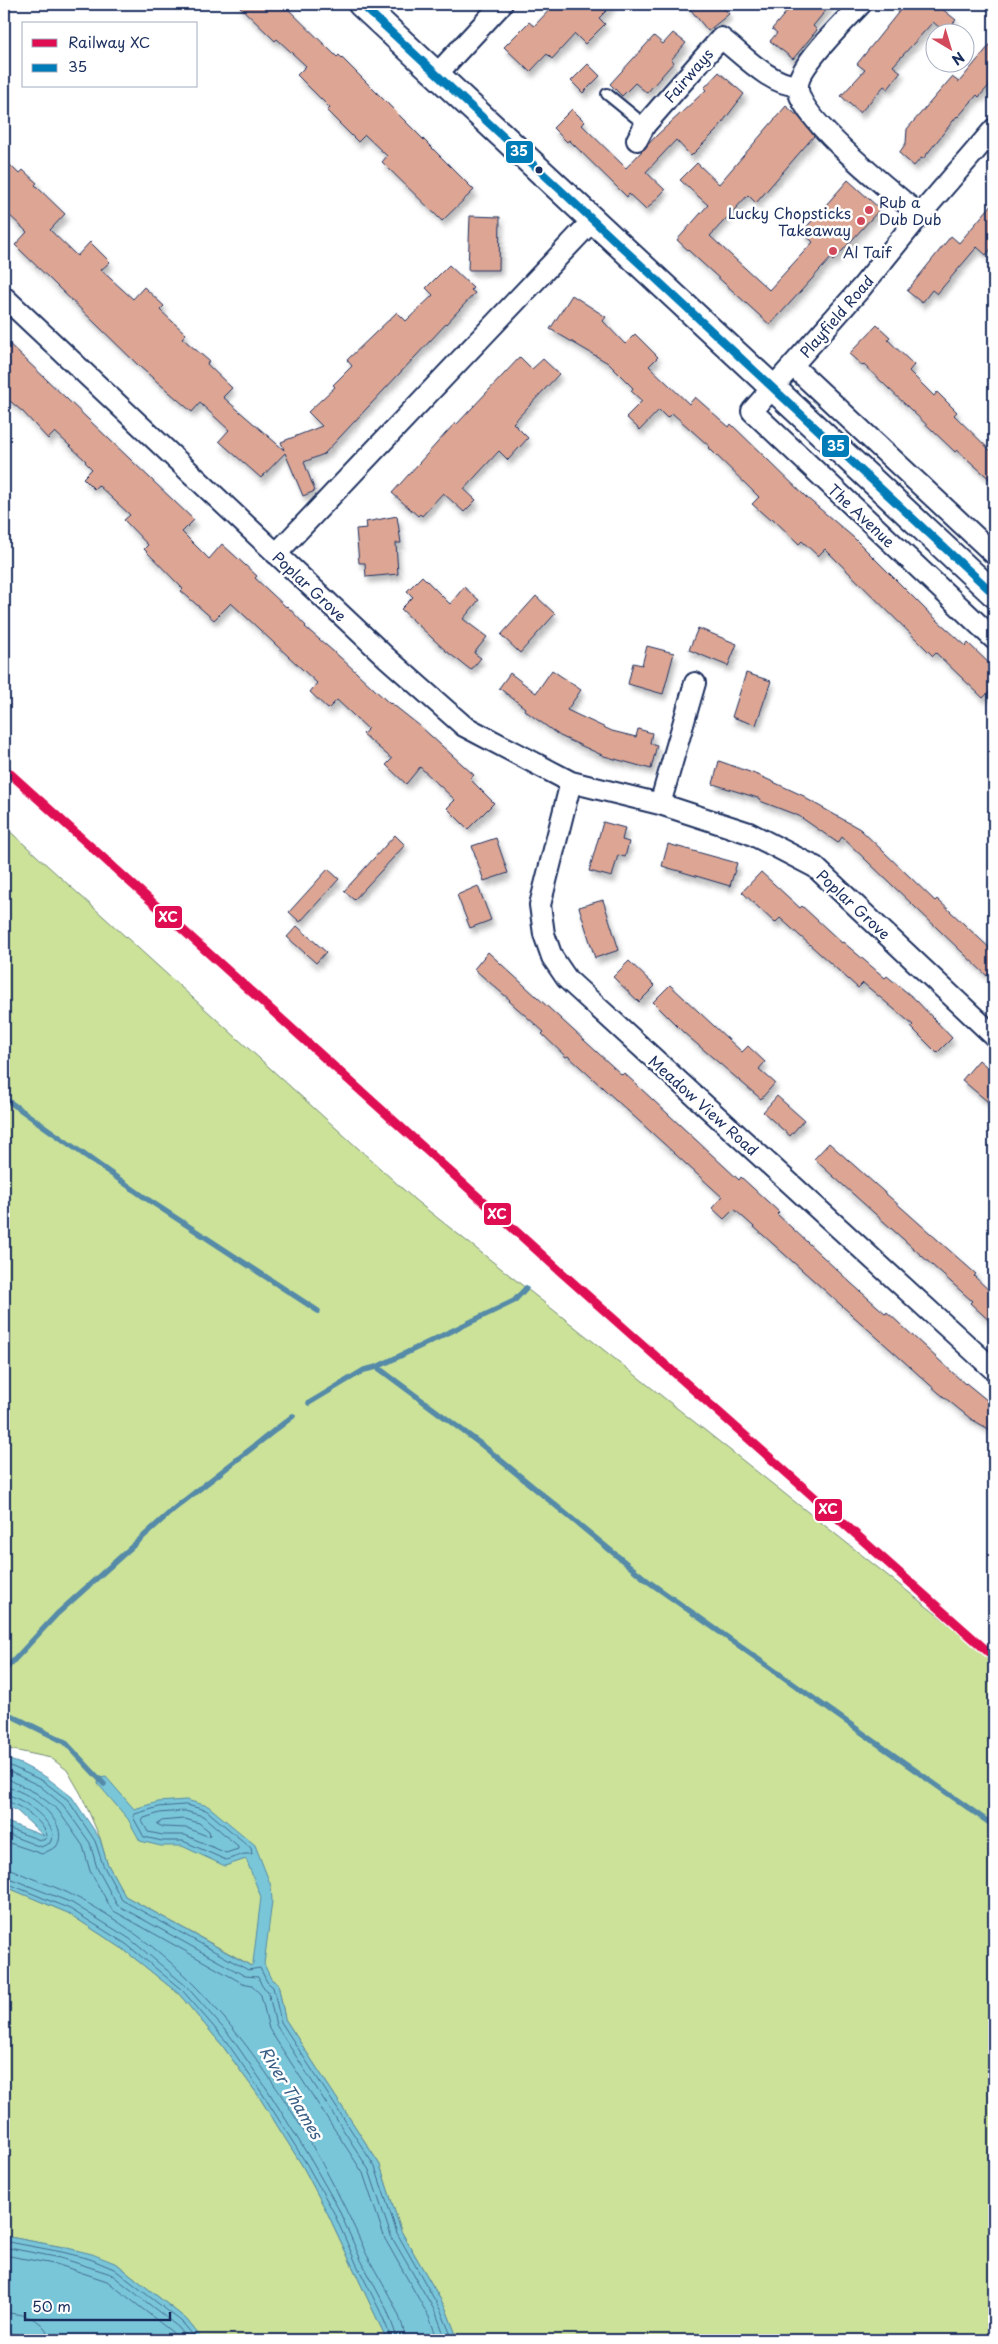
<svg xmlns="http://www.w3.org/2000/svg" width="998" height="2344" viewBox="0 0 998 2344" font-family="'Playpen Sans',sans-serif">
<defs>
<filter id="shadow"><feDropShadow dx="3" dy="5.5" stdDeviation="2.5" flood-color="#0004"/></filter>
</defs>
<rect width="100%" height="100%" fill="#fff"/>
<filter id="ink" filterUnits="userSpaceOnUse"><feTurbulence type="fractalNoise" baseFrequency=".02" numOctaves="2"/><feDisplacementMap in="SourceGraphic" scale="10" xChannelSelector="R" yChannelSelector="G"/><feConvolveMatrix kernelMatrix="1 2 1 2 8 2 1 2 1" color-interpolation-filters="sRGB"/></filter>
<g filter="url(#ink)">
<!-- green -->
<path fill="#cbe298" stroke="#73887b" d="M4,826L415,1200L994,1660V2340H458L446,2309L401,2231L380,2165L285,2019L278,1984L245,1962L125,1896L107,1863L100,1838L81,1794L67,1770L51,1758L4,1748Z
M4,1886L68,1913L123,1949L179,1994L222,2045L258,2095L302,2165L328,2214L387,2340H203L186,2319L117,2264L63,2247L4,2236Z"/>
<!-- water -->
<path fill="#7ac6d9" stroke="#548aa8" d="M4,1758L21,1764L46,1777L72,1797L100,1839L107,1863L125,1896L251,1966L253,1963L261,1897L246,1859L225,1866L182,1846H161L140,1841L128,1819L98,1784L99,1778L106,1777L134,1809L158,1802L186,1800L208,1806L255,1845L271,1886L272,1901L264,1964L271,1979L278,1984L285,2019L380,2165L401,2231L446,2309L458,2340H387L328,2214L302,2165L258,2095L222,2045L179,1994L123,1949L68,1913L4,1886V1821L44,1836L17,1811L4,1805Z
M4,2236L63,2247L92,2254L117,2264L186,2319L203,2340H38L4,2331Z"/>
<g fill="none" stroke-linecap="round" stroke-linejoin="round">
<!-- shore -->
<path stroke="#416b8f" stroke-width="1" d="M4,1763L43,1781L68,1800L95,1841L103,1865L122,1900L248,1970L260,1968L267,1982L273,1987L281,2022L375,2167L397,2233L441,2311L453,2340
M4,1769L40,1786L63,1805L90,1843L97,1868L117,1905L245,1976L258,1977L262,1986L268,1991L276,2025L369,2170L391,2236L436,2313L446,2340
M4,1777L36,1793L58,1810L83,1846L90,1871L112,1910L242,1983L252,1985L261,1995L269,2029L363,2173L385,2239L429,2317L438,2340
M4,1787C26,1788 73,1823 56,1847L42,1854L4,1841
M4,1794C20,1796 51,1819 53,1835L50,1843L41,1847L4,1833
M4,1801C17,1802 45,1822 47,1836L44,1840H40L4,1827
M186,1805L206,1810L251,1848L252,1854H244L226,1860L183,1841H162L144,1837L133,1817L135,1814L159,1807Z
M185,1811L203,1816L238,1846V1849L226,1853L185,1835H163L148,1832L142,1821L144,1818L160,1813Z
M185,1819L199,1823L209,1831L210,1835L207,1836L187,1828L163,1827L157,1824L162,1821Z
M4,1869L13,1870C33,1880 56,1886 76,1897C96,1907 116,1920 134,1933C235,2005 316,2139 365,2251C376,2275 405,2316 405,2340
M4,1876L72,1903L130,1939L186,1986L231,2037L267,2089L311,2160L338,2208L361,2260L387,2310L398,2340
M4,1882L70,1909L126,1944L182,1990L226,2041L262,2093L306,2163L333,2211L356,2263L381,2313L392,2340
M4,2241L62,2252L90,2259L114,2269L182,2322L197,2340
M4,2247L61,2258L111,2274L178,2327L189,2340
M4,2255L59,2265L107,2281L172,2332L179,2340
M4,2313C21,2313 48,2319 49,2340"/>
<!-- stream -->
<path stroke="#548aa8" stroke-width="5.5" d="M4,1098L147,1199L318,1311
M377,1367L482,1445L649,1582L994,1826
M309,1403L364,1370L377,1367L514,1301L526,1288
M4,1671L57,1614L175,1508L293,1416
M4,1712L65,1742L104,1784"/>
</g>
<!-- building -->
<path fill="#dda694" stroke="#1b2f5e" filter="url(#shadow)" d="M237,4H283L337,57L339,55L474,190L442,221L382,162L387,156L365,135L358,142L327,111L330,108L297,75L306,66L277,39L275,41Z
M555,4H613L599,18L605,24L585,44L575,34L552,59L547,54L530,72L504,47L529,22L534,26Z
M686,4H720L729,14L708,31Z
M793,4H831L813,26L817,30L793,59L770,41L777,33L772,29Z
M905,4H936L956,20L945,32L933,22L893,66L901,72L888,89L884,86L860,113L841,96L865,70L857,64Z
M673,33L686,43L671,60L674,62L647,93L635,83L622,96L610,84L654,36L663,44Z
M994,40V80L979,97L977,95L958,117L957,116L923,159L921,158L914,166L899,153L906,143L907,129L952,77L959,82Z
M588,64L600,76L583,93L571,81Z
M719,72L744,94L716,131L691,156L676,140L646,172L665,190L646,210L629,194L627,197L569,140L567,142L553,128L572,109L585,122L582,125L626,168L656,136L706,90L704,88Z
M786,106L799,117L814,136L756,203L748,195L710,236L769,290L813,242L802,232L848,180L880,209L833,261L831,258L770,325L677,240L708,205L680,180L697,163L719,184Z
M4,159L19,174L23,170L37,183L35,185L65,214L50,230L77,256L90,242L110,262L101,270L133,299L144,287L164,306L160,310L186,334L182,338L209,361L207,364L232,388L223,397L284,450L281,442L322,426L308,412L335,387L333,385L352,366L347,360L397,312L406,321L433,295L426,288L449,265L473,288L471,290L475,293L324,454L304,462L315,491L303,496L285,453L261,478L219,441L229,430L200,403L192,412L139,366L15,245L27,232L4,210Z
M994,202V245L986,255L977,247L937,294L932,290L922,303L907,291L951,236L959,243Z
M470,216L500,217L499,270H468Z
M572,295L606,317L603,321L625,344L635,334L658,357L649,366L689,404L695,397L729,427L731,424L806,497L853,537L927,611L966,646L968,643L994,668V687L983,698L936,653L933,656L825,549L818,556L802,541L799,544L772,518L770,520L752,504L759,497L709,448L710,447L672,413L667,418L659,410L640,430L626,417L642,401L631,391L633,388L608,363L550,329Z
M877,325L890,337L888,340L914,365L909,371L934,396L937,392L957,412L954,415L994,454V483L957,450L955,452L864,365L863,366L849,354Z
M4,339L194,520L182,532L209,559L222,544L257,576L255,578L286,607L287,606L306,626L305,627L341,658L390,704L391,703L420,726L474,775L470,779L494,803L468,829L447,808L455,800L420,767L406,784L386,765L392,759L363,734L368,729L337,700L328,709L310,692L317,683L231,603L214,620L181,591L183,589L144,549L148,545L124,520L130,515L98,485L94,489L83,478L92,469L85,462L86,461L55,432L48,439L23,412L4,396Z
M520,357L532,369L543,359L559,374L513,423L528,438L508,460L499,451L464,489L476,500L464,512L443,493L422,516L420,514L418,516L392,493L455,423L456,425Z
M397,516L401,543H396L398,574L366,577L365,563H359L356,529L367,528L366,522Z
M422,576L450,604L464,587L479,600L463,619L487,637L474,653L481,658L471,670L446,651L401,609L413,597L407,591Z
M536,596L555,614L520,653L501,635Z
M698,628L737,644L728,666L689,650Z
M647,646L674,653L663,694L628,684L633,663L642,665Z
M552,670L581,690L567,710L612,731L636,737L638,729L652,733L650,743L657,745L651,769L604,756L560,736L524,710L525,708L499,688L510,673L536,693Z
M746,673L771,681L756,725L732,717Z
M719,761L758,775L806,797L805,798L860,829L935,901L937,899L994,952V968L987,976L842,837L838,843L799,816L760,801L761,799L713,784Z
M603,822L625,828L622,840L629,842L625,857L618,855L612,877L589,871Z
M395,835L405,845L354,900L344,891Z
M496,838L508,873L484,881L472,846Z
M668,844L737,863L730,886L662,866Z
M328,869L339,879L300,922L289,912Z
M761,872L800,908L802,906L842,943L843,942L885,978L887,976L916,1000L952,1038L937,1053L911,1027L913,1025L863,983L858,988L780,918L775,923L742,892Z
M478,886L491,920L470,928L457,895Z
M603,900L619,950L595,958L579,907Z
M297,926L326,952L316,963L287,937Z
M488,952L622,1075L624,1073L739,1180L741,1177L779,1212L777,1214L852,1284L886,1314L887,1312L965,1384L966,1383L994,1406V1432L971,1419L939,1393L734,1209L724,1219L712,1208L722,1197L568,1056L566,1057L542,1034L544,1032L509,1001L510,1000L474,969Z
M629,961L655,986L639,1002L613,977Z
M670,985L742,1052L748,1046L765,1062L759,1069L775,1083L761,1099L684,1033L653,1002Z
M979,1060L994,1073V1107L962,1080Z
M777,1096L804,1120L790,1136L763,1112Z
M829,1143L976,1274L974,1276L994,1295V1325L970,1303L972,1301L814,1159Z"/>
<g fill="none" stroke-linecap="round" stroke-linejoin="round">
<!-- service casing -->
<g stroke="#1b2f5e" stroke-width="14">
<path id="service" d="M607,94L645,125"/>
</g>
<!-- minor casing -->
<g stroke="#1b2f5e" stroke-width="24">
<path id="minor" d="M861,4C845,21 801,63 798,84C793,115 896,195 920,215
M437,74L502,4
M994,129L920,215L861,288L752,411L994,639
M637,140L645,125L721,38C741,53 772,87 798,85
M4,297L387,658L464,726L571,782L660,804L749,833L815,867L994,1036
M793,366L994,554
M276,554L593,220
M571,782L540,905L544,934L552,957L567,979L994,1370
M660,804L695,683"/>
</g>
<!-- tertiary casing -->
<g stroke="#1b2f5e" stroke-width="29">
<path id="tertiary" d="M361,4L994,594"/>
</g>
<!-- service -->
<use href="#service" stroke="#fff" stroke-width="10"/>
<!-- minor -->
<use href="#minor" stroke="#fff" stroke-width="20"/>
<!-- tertiary -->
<use href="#tertiary" stroke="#fff" stroke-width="25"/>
<!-- bus-1 casing -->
<g stroke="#fff" stroke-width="11">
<path id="bus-1" d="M361,4L994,594"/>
</g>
<!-- bus-1 -->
<use href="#bus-1" stroke="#007cb8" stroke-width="8"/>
<!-- rail-1 casing -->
<g stroke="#fff" stroke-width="12">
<path id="rail-1" d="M4,768L561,1272L994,1657"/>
</g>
<!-- rail-1 -->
<use href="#rail-1" stroke="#df0d52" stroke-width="9"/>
</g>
</g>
<!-- markers -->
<circle fill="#1b2f5e" stroke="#fff" stroke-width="2" cx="539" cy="170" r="4.5"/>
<g fill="#d1495b" stroke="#fff" stroke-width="2">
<circle cx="869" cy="210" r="5"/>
<circle cx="861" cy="221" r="5"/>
<circle cx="833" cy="251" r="5"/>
</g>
<g text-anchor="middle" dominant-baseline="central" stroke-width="5" stroke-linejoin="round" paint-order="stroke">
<!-- street labels -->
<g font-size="15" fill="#1b2f5e" stroke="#fff">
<text transform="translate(688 75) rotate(-49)">Fairways</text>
<text transform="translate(836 316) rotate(-49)">Playfield Road</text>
<text transform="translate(862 515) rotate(43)">The Avenue</text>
<text transform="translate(310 586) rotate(43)">Poplar Grove</text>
<text transform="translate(854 904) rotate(43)">Poplar Grove</text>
<text transform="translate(704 1105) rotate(42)">Meadow View Road</text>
</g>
<!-- poi labels -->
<g font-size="15" fill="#1b2f5e" stroke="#fff" text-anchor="start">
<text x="879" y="201">Rub a<tspan x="879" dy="17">Dub Dub</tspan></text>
<text x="851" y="212" text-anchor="end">Lucky Chopsticks<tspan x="851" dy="17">Takeaway</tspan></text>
<text x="843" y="251">Al Taif</text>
</g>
<!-- water labels -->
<g font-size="16" font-style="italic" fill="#385c83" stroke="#fff">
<text transform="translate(292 2092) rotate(59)">River Thames</text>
</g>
</g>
<g stroke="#fff" stroke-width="2">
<rect x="505" y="140" width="29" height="24" rx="5" fill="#007cb8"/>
<rect x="821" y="434" width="29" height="24" rx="5" fill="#007cb8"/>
<rect x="154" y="905" width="29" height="24" rx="5" fill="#df0d52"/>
<rect x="483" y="1202" width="29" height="24" rx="5" fill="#df0d52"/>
<rect x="814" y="1498" width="29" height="24" rx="5" fill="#df0d52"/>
</g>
<g font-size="14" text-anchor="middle" font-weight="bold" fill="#fff">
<text x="519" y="156">35</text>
<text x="836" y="451">35</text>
<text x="168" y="922">XC</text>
<text x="497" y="1219">XC</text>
<text x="828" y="1514">XC</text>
</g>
<!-- margin -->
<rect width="998" height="2344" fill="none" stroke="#fff" stroke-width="20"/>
<rect x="10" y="10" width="978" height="2324" fill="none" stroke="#1b2f5e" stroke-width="2" filter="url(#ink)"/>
<!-- legend -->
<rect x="22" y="22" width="175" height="65" fill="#ffffff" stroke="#a4acbf"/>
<rect x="32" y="39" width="25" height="8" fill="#df0d52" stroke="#a4acbf"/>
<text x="68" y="48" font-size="15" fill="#1b2f5e">Railway XC</text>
<rect x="32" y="64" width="25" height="8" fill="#007cb8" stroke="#a4acbf"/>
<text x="68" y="72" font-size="15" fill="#1b2f5e">35</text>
<!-- north arrow -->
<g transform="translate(950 48) rotate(142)"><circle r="24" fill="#ffffff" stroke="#a4acbf"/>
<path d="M0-4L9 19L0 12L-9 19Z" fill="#d1495b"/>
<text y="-8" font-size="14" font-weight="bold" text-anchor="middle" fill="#1b2f5e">N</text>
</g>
<!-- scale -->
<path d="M25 2312v8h145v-8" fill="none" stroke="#1b2f5e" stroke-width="2.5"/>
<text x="32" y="2312" font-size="15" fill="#1b2f5e" stroke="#ffffff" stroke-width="4" paint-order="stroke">50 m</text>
</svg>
